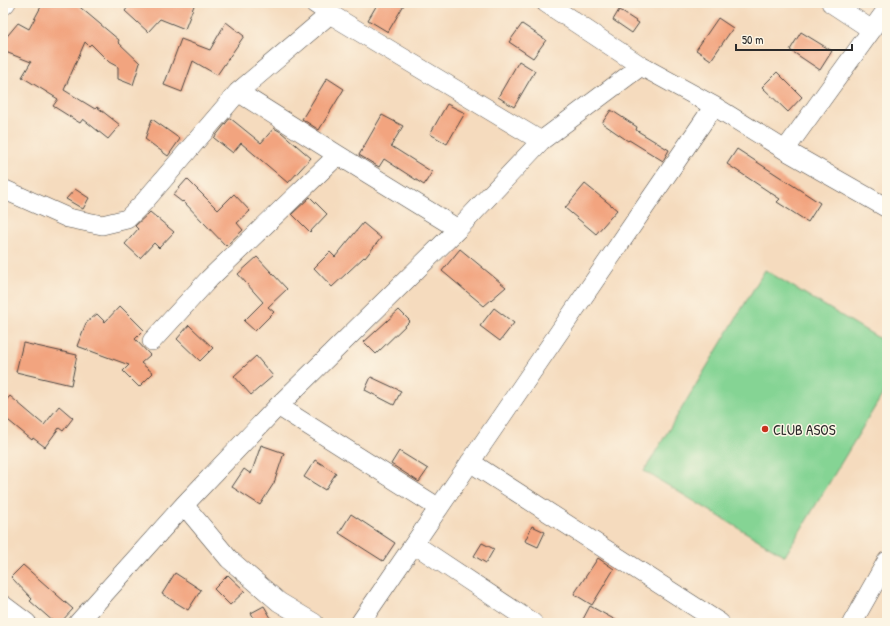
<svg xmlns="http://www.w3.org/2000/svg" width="890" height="626" viewBox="0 0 890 626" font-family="'Patrick Hand',sans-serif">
<rect width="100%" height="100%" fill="#fcf5e5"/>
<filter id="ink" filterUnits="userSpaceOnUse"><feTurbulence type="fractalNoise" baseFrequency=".025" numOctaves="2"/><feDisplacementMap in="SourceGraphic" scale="8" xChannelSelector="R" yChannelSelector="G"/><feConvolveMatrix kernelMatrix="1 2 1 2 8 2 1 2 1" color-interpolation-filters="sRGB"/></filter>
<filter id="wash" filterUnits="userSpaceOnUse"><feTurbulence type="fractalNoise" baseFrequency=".012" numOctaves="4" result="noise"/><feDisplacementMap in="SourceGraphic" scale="16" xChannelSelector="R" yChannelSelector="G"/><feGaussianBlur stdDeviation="0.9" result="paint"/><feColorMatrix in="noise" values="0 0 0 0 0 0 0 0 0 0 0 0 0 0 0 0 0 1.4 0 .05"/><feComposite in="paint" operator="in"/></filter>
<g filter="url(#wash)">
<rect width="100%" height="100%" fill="#f5dbbe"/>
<!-- green -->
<path fill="#85d494" stroke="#588060" d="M765,270L887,343V387L785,556L644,471Z"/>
<g id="blocks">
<!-- building -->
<path fill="#f2a47f" d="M43,3H75L119,40L118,42L140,63L133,85L118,79V67L109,62L91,44L89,46L85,42L64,90L95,109L97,107L120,125L108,139L83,119L80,123L53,106L58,99L22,77L31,62L3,51V41L18,23L29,29Z
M131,3H195L185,29L160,19L148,32L125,11Z
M378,3H405L388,32L368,20Z
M619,10L639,23L632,33L613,20Z
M718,18L733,28L711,60L696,50Z
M226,22L244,36L217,75L193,61L182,92L164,85L181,39L210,50Z
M522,24L546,40L533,58L509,42Z
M801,32L832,51L820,70L790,50Z
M519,61L535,71L514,107L498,97Z
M777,72L802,97L788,112L762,87Z
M327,78L344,89L319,130L302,119Z
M447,104L465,113L447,144L430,134Z
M611,110L637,127L636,130L669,150L663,161L629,140L628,141L602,123Z
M382,115L403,126L391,146L432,172L424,185L384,159L379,167L359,155Z
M230,118L261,143L274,128L281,132L311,158L288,183L241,143L233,153L214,138Z
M152,119L180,139L168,156L145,139Z
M737,149L820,203L808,222L777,202L780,199L727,164Z
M187,179L218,210L234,194L250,211L237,223L243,230L226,246L183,201L182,202L173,195Z
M585,184L617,210L596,234L565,208Z
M75,189L89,198L83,209L66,199Z
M310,197L327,214L310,232L292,214Z
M150,212L174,232L159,248L154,243L140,258L125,244L138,229L135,226Z
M363,223L381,238L365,258L364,257L332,287L314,268L330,252L335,257Z
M460,249L506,287L484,306L442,271Z
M257,257L287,289L268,307L274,312L255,331L244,321L263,302L238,274Z
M120,306L144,330L135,339L150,355L141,363L153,373L139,387L123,371L129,365L77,346L86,323L97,314L105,322Z
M494,308L514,323L500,341L480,326Z
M399,310L410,321L376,354L364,342Z
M189,325L213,348L200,361L177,339Z
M23,343L77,355L71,385L16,372Z
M256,356L273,376L251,395L234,376Z
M371,377L401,391L394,405L365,390Z
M10,396L44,425L59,406L73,418L63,431L59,428L45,447L33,438L32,440L3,416V404Z
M261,445L284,453L274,483L260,505L232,487L244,469L251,474Z
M399,451L428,469L419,482L391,464Z
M315,460L336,473L325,490L304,477Z
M351,514L395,543L383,561L339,533Z
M532,526L545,532L538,547L525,541Z
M482,543L494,549L486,563L474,556Z
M598,558L614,569L592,605L574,594Z
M23,565L73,609L60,623H55L30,601L32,599L11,577Z
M175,573L201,590L188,610L162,594Z
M228,575L245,591L230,605L214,589Z
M264,606L274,623H257L251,613Z
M590,606L621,623H581Z"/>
</g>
</g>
<g filter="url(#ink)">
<use href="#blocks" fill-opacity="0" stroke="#494541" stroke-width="1"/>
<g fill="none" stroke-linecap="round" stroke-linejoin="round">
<!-- minor casing -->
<g stroke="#494541" stroke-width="20">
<path id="minor" d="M314,3L330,14L541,141
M546,3L641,66L714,106L785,150L887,208
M831,3L872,30
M3,6L6,3
M238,92L338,155L458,229
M785,150L887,9
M3,189L68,218L102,225L127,219L144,202L238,92L330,14
M152,341L209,279L338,155
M278,406L439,508
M470,462L720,623
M184,505L229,559L279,602L314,623
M414,544L533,623
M3,605L27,623
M78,623L184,505L278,406L458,229L541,141L641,66
M360,623L714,106
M852,623L887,561"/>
</g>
<!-- minor -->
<use href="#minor" stroke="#fff" stroke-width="19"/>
</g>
</g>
<!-- markers -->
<circle fill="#c8321e" stroke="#fcf5e5" stroke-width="1.5" cx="765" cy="429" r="4"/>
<g text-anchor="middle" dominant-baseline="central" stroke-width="3" stroke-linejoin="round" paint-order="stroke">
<!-- poi labels -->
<g font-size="15" fill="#2b2b2b" stroke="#fcf5e5" text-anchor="start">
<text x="773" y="429">CLUB ASOS</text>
</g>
</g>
<!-- margin -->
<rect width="890" height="626" fill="none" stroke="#fcf5e5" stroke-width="16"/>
<!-- scale -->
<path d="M736 44v6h116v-6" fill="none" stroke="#2b2b2b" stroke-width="2"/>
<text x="742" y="44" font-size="12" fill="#2b2b2b" stroke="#fcf5e5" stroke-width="3" paint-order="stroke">50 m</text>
</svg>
